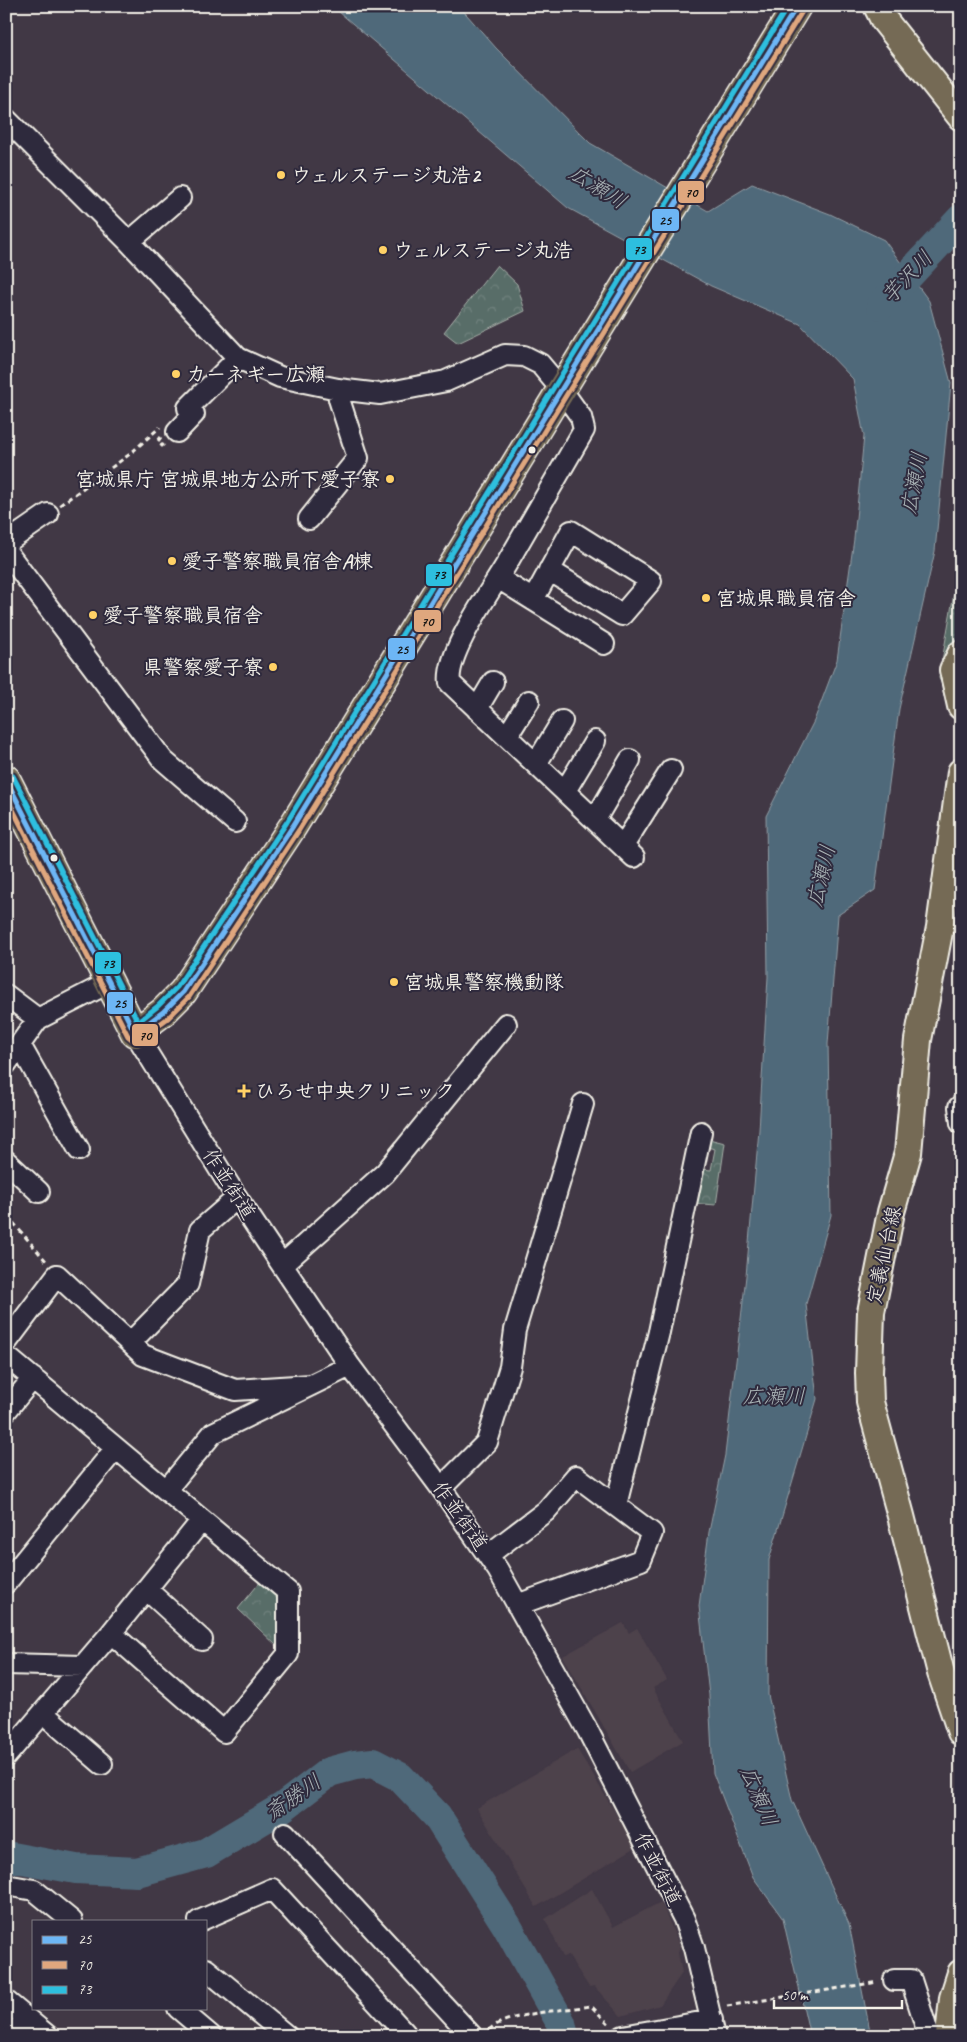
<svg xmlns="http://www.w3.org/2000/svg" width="967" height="2042" viewBox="0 0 967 2042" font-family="Caveat,'Klee One',sans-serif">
<defs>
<pattern id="forest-crowns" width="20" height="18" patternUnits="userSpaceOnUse" patternTransform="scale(1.25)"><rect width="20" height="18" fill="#586d68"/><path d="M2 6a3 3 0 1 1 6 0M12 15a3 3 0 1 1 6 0" fill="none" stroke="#71827e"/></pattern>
</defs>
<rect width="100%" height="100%" fill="#413845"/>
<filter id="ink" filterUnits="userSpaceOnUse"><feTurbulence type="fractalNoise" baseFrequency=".02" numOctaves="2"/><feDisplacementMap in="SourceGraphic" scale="10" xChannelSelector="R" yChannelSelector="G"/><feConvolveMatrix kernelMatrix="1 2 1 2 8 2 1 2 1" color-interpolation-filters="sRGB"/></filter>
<g filter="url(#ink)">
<!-- built -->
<path fill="#4e424b" d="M623,1623L629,1633L637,1628L667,1680L653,1688L683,1741L630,1772L563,1656Z
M577,1749L636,1847L536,1907L477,1808Z
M592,1889L613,1927L661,1902L680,1947L678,1953L682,1973L660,2005L621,2016L594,1986L589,1987L568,1955L563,1957L545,1919Z"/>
<!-- forest -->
<path fill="url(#forest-crowns)" stroke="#a6afa8" d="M497,265L517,284L525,311L458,343L444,332Z
M961,553V730L939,678Z
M705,1138L725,1143L716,1205L691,1203L701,1169L711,1170L715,1149L703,1146Z
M261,1581L285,1600L278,1647L238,1609Z"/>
<!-- water -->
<path fill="#50697a" stroke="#929fa6" d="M332,6H459L496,48L590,143L708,211L752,184L830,214L884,240L929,301L951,383L935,551L899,709L875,890L838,915L828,1044L831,1215L806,1304L817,1399L769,1560L768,1695L792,1800L849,1924L871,2036H810L783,1919L753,1877L713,1773L709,1695L699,1606L709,1532L725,1455L746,1276L759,1130L768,977L766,816L814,721L837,660L854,539L864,436L853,379L800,324L711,286L568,208Z"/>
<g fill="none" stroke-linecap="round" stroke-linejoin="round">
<!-- river -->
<path stroke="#50697a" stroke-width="30" d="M881,305L961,219
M6,1856L76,1869L137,1872L206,1853L283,1807L329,1772L355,1765L373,1763L400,1777L437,1816L507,1926L561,2023L564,2036"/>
<!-- minor casing -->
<g stroke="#f4f1e8" stroke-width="24">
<path id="minor" d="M6,119L129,242L238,358L280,377L338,389L380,394L446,381L505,355L524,356L540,364L561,389L581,417L584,430C559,473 535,515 510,558C494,587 445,652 450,683L634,857
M129,242L180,198
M177,432L194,414L188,408L238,358
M309,519L358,458L339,399L338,389
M6,543L48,514
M6,551L163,760L235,822
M498,578L604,644
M533,600L571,531L651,581L622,615L549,570
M477,709L493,682
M507,736L529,701
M536,764L562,721
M565,791L595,741
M595,820L630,760
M623,846L671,770
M6,995L38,1019
M135,1033L234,1193L282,1265L350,1366L441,1488L498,1570L588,1731L684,1919L694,1948L715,2036
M20,1045L79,1150
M6,1064L38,1019L110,982
M961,1105L959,1107L961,1123
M6,1161L39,1192
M282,1265L385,1173L506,1024
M6,1343L57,1275L143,1355L235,1390L311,1385
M130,1343L188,1284L200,1230L237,1198
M6,1356L288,1592V1654L224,1732L111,1633
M6,1411L33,1378
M441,1488L487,1442L510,1367L515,1330L583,1104
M167,1489L213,1433L350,1366
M616,1505L659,1332L701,1132
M487,1553L496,1549L546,1511L576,1476L652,1533L641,1560L517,1605
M6,1583L116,1448
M146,1589L202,1640
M6,1664L83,1666
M43,1713L102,1764
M6,1756L111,1633L202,1520
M285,1833L472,2036
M6,1885L34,1890L72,1921
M199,1921L272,1889L405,2033L402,2036
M206,1969L287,2036
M894,1980H911L929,2036
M6,2001L48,2036
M178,2008L211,2036
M13,2036L26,2018
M623,2036L712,2020"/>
</g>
<!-- major casing -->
<g stroke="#f4f1e8" stroke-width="30">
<path id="major" d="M877,6L884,20L961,117
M961,654L953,670L961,706
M961,772L940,927L918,1040L908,1153L891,1212L871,1312L869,1373L870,1402L901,1516L941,1673L961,1732
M949,2036L953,1998L961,1973"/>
</g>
<!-- highway casing -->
<g stroke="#f4f1e8" stroke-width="31">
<path id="highway" d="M6,779L135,1033L163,1012L183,992L293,826L797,6"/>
</g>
<!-- path -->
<path stroke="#f4f1e8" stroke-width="3" stroke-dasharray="5 4" stroke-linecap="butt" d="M161,437L158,441L162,446L165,443
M60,505L130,454L160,427
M6,1219H10L46,1261
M727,2006L878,1982
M489,2030C505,2013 566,2010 591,2006L610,2025"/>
<!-- minor -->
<use href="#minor" stroke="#2f2a3d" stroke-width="20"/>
<!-- major -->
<use href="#major" stroke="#746b55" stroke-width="26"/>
<!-- highway -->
<use href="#highway" stroke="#746b55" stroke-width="28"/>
<!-- bus-1 casing -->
<g stroke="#2f2a3d" stroke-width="9">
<path id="bus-1" d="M6,779L135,1033L163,1012L183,992L293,826L797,6"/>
</g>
<!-- bus-2 casing -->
<g stroke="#2f2a3d" stroke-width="9">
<path id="bus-2" d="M6,796L128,1036L133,1040H138L168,1018L189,997L299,830L803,10"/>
</g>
<!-- bus-3 casing -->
<g stroke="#2f2a3d" stroke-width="9">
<path id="bus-3" d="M13,776L138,1022L158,1006L177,987L287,822L788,6"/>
</g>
<!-- bus-1 -->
<use href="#bus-1" stroke="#6db6f5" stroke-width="5"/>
<!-- bus-2 -->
<use href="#bus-2" stroke="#dfa77e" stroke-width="5"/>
<!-- bus-3 -->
<use href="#bus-3" stroke="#2dbfdf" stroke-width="5"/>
</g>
</g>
<!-- markers -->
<g fill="#ffd166" stroke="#2f2a3d" stroke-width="2">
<circle cx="281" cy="175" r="5"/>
<circle cx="383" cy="250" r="5"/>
<circle cx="176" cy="374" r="5"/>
<circle cx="390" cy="479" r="5"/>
<circle cx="172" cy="561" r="5"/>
<circle cx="706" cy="598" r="5"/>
<circle cx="93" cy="615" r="5"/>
<circle cx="273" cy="667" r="5"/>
<circle cx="394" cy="982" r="5"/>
<path d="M241.5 1083.5h5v5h5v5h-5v5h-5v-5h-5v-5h5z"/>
</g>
<g fill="#f4f1e8" stroke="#2f2a3d" stroke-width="2">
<circle cx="532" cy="450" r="4.5"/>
<circle cx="54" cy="858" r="4.5"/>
</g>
<g text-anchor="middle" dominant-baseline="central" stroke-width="4" stroke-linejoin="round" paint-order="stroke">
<!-- poi labels -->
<g font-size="20" font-weight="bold" fill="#f4f1e8" stroke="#2f2a3d" text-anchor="start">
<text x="291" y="175">ウェルステージ丸浩2</text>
<text x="393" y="250">ウェルステージ丸浩</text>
<text x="186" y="374">カーネギー広瀬</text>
<text x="380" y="479" text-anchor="end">宮城県庁 宮城県地方公所下愛子寮</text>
<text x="182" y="561">愛子警察職員宿舎A棟</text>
<text x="716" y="598">宮城県職員宿舎</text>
<text x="103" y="615">愛子警察職員宿舎</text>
<text x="263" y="667" text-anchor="end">県警察愛子寮</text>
<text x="404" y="982">宮城県警察機動隊</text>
<text x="255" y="1091">ひろせ中央クリニック</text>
</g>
<!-- street labels -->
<g font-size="20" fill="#f4f1e8" stroke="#2f2a3d">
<text transform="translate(229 1184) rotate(57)">作並街道</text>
<text transform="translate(884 1255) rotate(-78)">定義仙台線</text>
<text transform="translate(460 1516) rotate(55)">作並街道</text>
<text transform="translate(658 1869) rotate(63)">作並街道</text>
</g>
<!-- water labels -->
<g font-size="21" font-style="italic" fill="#aab4b6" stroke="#2f2a3d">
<text transform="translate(598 187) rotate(32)">広瀬川</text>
<text transform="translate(907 277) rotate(-47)">芋沢川</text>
<text transform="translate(914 483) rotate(-79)">広瀬川</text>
<text transform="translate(821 876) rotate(-77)">広瀬川</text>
<text x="774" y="1396">広瀬川</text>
<text transform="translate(759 1796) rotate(67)">広瀬川</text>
<text transform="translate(293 1797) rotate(-35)">斎勝川</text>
</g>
</g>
<g stroke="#2f2a3d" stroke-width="2">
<rect x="677" y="180" width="28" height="24" rx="5" fill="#dfa77e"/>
<rect x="651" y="208" width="29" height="24" rx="5" fill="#6db6f5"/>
<rect x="625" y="237" width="28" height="24" rx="5" fill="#2dbfdf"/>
<rect x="425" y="563" width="28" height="24" rx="5" fill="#2dbfdf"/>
<rect x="413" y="609" width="29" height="24" rx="5" fill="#dfa77e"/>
<rect x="387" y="637" width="29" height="24" rx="5" fill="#6db6f5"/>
<rect x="94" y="951" width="28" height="24" rx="5" fill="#2dbfdf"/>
<rect x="106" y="991" width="28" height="24" rx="5" fill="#6db6f5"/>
<rect x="131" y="1023" width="28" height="24" rx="5" fill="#dfa77e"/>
</g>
<g font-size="14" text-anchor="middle" font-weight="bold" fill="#111">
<text x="691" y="197">70</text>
<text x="665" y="225">25</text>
<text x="639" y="254">73</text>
<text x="439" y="579">73</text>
<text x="427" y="626">70</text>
<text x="402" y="654">25</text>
<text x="108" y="968">73</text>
<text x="120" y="1008">25</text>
<text x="145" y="1040">70</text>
</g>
<!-- margin -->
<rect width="967" height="2042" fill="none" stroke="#2f2a3d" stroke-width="25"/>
<rect x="12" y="12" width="942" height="2017" fill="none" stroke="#f4f1e8" stroke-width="2" filter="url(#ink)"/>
<!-- legend -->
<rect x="32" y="1920" width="175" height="90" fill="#2f2a3d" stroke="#7e7a81"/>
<rect x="42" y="1936" width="25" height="8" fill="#6db6f5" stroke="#7e7a81"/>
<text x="78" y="1944" font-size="15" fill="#f4f1e8">25</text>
<rect x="42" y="1961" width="25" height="8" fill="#dfa77e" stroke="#7e7a81"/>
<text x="78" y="1970" font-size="15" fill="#f4f1e8">70</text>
<rect x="42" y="1986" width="25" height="8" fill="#2dbfdf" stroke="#7e7a81"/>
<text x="78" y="1994" font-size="15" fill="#f4f1e8">73</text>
<!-- scale -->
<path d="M774 2000v8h128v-8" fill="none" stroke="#f4f1e8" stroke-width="2.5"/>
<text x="782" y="2000" font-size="15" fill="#f4f1e8" stroke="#2f2a3d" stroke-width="4" paint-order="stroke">50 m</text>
</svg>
